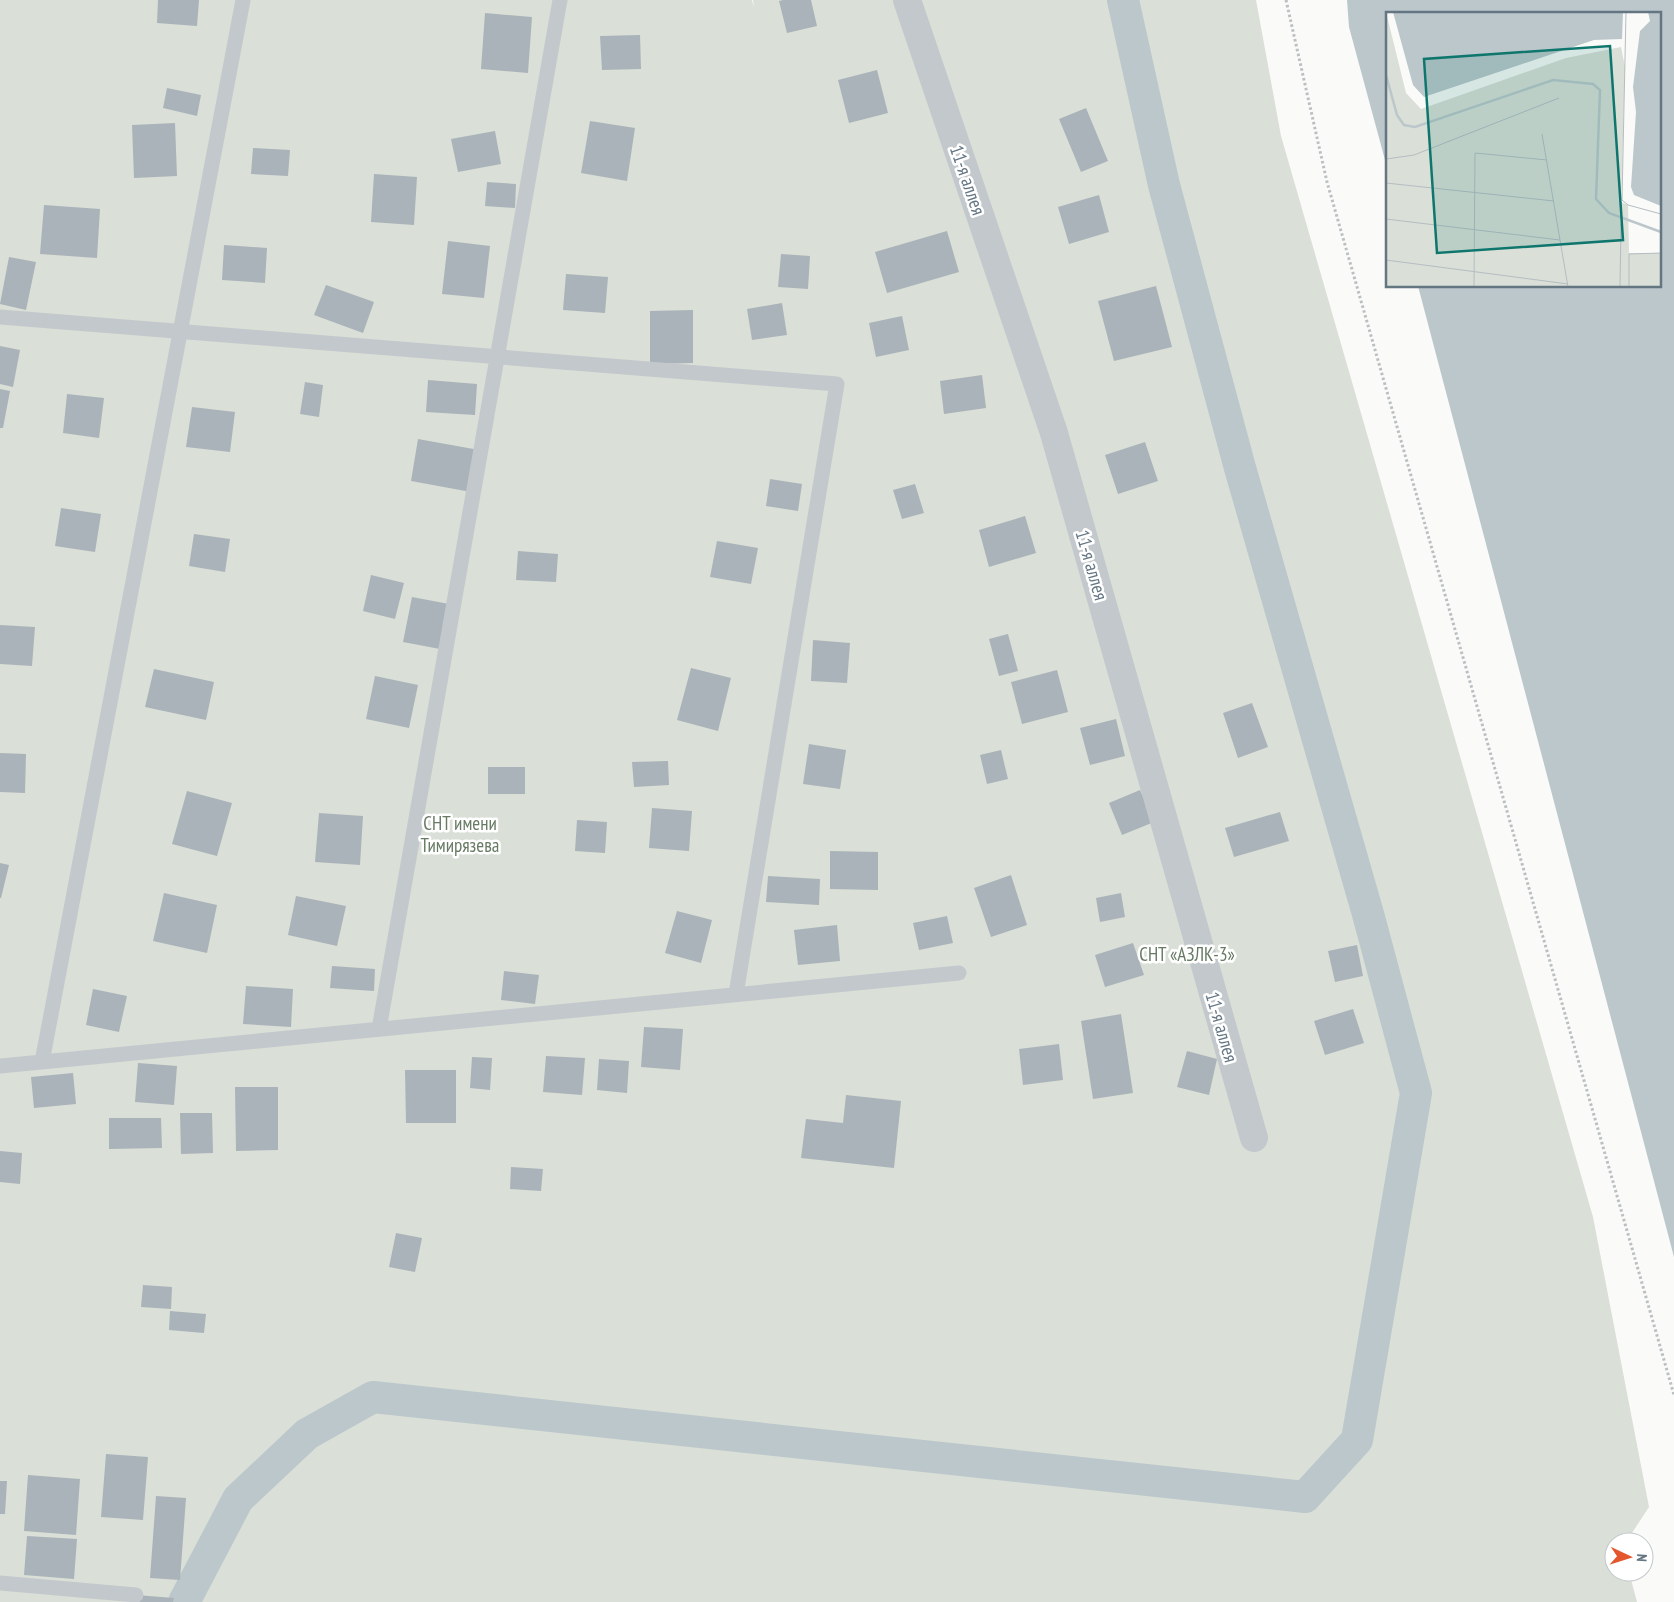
<svg xmlns="http://www.w3.org/2000/svg" width="1674" height="1602" viewBox="0 0 1674 1602" font-family="'PT Sans Narrow',sans-serif">
<rect width="100%" height="100%" fill="#fafaf8"/>
<!-- green -->
<path fill="#dadfd7" d="M0,0H752L754,8L753,0H1256L1281,136L1593,1217L1649,1507L1626,1542H1614V1572H1629L1637,1602H0Z"/>
<!-- water -->
<path fill="#bbc7cb" d="M1347,0H1674V1257L1418,286H1660V14H1388V171L1349,27Z"/>
<g fill="none" stroke-linecap="round" stroke-linejoin="round">
<!-- canal -->
<path stroke="#bbc7cb" stroke-width="32" d="M184,1602L238,1499L307,1434L373,1397L1305,1497L1357,1440L1416,1093L1368,914L1240,468L1164,185L1123,0"/>
</g>
<!-- building -->
<path fill="#aab3b9" d="M158,0H199L197,26L157,23Z
M783,0H811L817,26L787,33L779,1Z
M485,13L532,17L528,73L481,69Z
M640,35L641,69L602,70L600,36Z
M877,70L888,113L849,123L838,80Z
M167,88L201,95L197,116L163,108Z
M1086,108L1108,161L1081,172L1059,119Z
M590,121L635,128L627,181L581,173Z
M175,123L177,176L134,178L132,125Z
M495,131L501,164L458,172L451,139Z
M253,148L290,150L288,176L251,174Z
M374,174L417,177L414,225L371,222Z
M487,182L516,184L515,208L485,206Z
M1099,195L1109,232L1069,244L1058,207Z
M44,205L100,209L97,258L40,254Z
M947,231L959,272L887,293L875,252Z
M448,241L490,246L484,298L442,294Z
M224,245L267,248L265,283L222,280Z
M781,254L810,256L808,289L778,287Z
M9,257L36,262L26,310L0,304Z
M566,274L608,277L605,313L563,310Z
M326,285L374,302L363,333L314,315Z
M1156,286L1172,347L1114,361L1098,301Z
M782,303L787,335L752,340L747,309Z
M693,310V363L650,364V311Z
M902,316L909,350L876,357L869,323Z
M0,346L20,350L13,387L0,384Z
M982,375L986,408L944,414L940,381Z
M428,380L477,384L475,415L426,412Z
M305,382L323,385L319,417L300,414Z
M0,389L10,391L3,428H0Z
M67,394L104,398L99,438L63,433Z
M192,407L235,412L230,452L186,447Z
M418,439L479,450L471,492L411,481Z
M1145,442L1158,481L1118,494L1105,455Z
M770,479L802,484L798,511L766,506Z
M915,484L924,513L902,519L893,490Z
M61,508L101,514L95,552L55,546Z
M1025,516L1036,553L989,567L979,530Z
M194,534L230,539L225,572L189,566Z
M717,541L758,548L751,584L710,577Z
M518,551L558,554L556,582L516,580Z
M371,575L404,583L395,619L363,611Z
M412,597L449,604L440,649L403,642Z
M0,625L35,627L32,666L0,664Z
M1008,634L1018,671L999,676L989,639Z
M813,640L850,643L847,683L811,681Z
M691,668L731,678L718,731L677,720Z
M154,669L214,682L206,720L145,707Z
M1057,670L1068,712L1022,724L1011,682Z
M375,676L418,685L409,728L366,719Z
M1252,703L1268,747L1238,758L1223,713Z
M1116,719L1125,756L1090,765L1080,728Z
M809,744L846,750L840,789L803,784Z
M1001,750L1008,779L987,784L980,755Z
M0,753L26,754L25,793L0,792Z
M668,761L669,785L634,787L632,762Z
M488,767H525V794H488Z
M1140,790L1154,822L1122,835L1109,803Z
M187,791L232,803L217,856L172,844Z
M652,808L692,811L689,851L649,848Z
M1280,812L1289,841L1234,857L1225,828Z
M319,813L363,816L360,865L315,862Z
M577,820L607,822L605,853L575,851Z
M830,851L878,852V890L830,889Z
M0,863L9,865L1,898H0Z
M1011,875L1027,925L991,937L974,888Z
M768,876L820,879L819,905L766,902Z
M164,893L217,905L207,953L153,941Z
M1121,893L1125,917L1100,922L1096,898Z
M296,896L346,906L337,946L288,935Z
M677,911L712,920L701,963L665,953Z
M947,916L953,943L919,950L913,923Z
M837,925L840,961L798,965L794,930Z
M1133,943L1144,975L1105,987L1095,955Z
M1357,945L1363,976L1335,982L1328,951Z
M332,966L375,969L374,991L330,988Z
M504,971L539,975L535,1004L501,1000Z
M246,986L293,989L291,1027L243,1024Z
M93,989L127,996L119,1032L86,1025Z
M1353,1009L1364,1043L1325,1055L1314,1021Z
M1121,1014L1133,1093L1093,1099L1081,1021Z
M644,1027L683,1029L680,1070L641,1067Z
M1059,1044L1063,1080L1023,1085L1019,1049Z
M1187,1051L1217,1059L1209,1095L1177,1087Z
M546,1056L585,1058L582,1095L543,1092Z
M472,1057L492,1058L490,1090L470,1088Z
M599,1059L629,1061L627,1093L597,1090Z
M138,1063L177,1066L174,1105L135,1102Z
M405,1070H456V1123H406Z
M73,1073L76,1104L34,1108L31,1077Z
M235,1087H278V1150L236,1151Z
M846,1095L901,1101L894,1168L801,1158L806,1119L843,1123Z
M180,1113H212L213,1153L181,1154Z
M109,1118H161L162,1148L109,1149Z
M0,1151L22,1153L20,1184L0,1182Z
M511,1167L543,1169L541,1191L510,1189Z
M396,1233L422,1238L415,1272L389,1267Z
M143,1285L172,1287L171,1309L141,1307Z
M170,1311L206,1314L204,1333L169,1330Z
M106,1454L148,1457L143,1520L101,1517Z
M28,1475L80,1479L76,1535L24,1531Z
M0,1481H7L5,1514H0Z
M156,1496L186,1498L180,1580L150,1578Z
M27,1536L77,1539L74,1579L24,1575Z
M136,1595L174,1598L173,1602H135Z"/>
<g fill="none" stroke-linecap="round" stroke-linejoin="round">
<!-- path -->
<path stroke="#bbbfc2" stroke-width="3" stroke-dasharray="2.5 2.5" stroke-linecap="butt" d="M1286,0L1327,182L1674,1395"/>
<!-- service -->
<path stroke="#c3c8cc" stroke-width="15" d="M0,317L837,384L736,994
M379,1029L560,0
M42,1062L243,0
M0,1066L959,973
M0,1583L136,1595"/>
<!-- minor -->
<path stroke="#c3c8cc" stroke-width="28" d="M907,0L1054,433L1254,1138"/>
</g>
<g text-anchor="middle" dominant-baseline="central" stroke-width="5" stroke-linejoin="round" paint-order="stroke">
<!-- street labels -->
<g font-size="19" fill="#657683" stroke="#fff">
<text transform="translate(968 180) rotate(71)">11-я аллея</text>
<text transform="translate(1092 565) rotate(74)">11-я аллея</text>
<text transform="translate(1222 1027) rotate(74)">11-я аллея</text>
</g>
<!-- park labels -->
<g font-size="19" fill="#687a64" stroke="#fff">
<text x="460" y="823">СНТ имени<tspan x="460" dy="22">Тимирязева</tspan></text>
<text x="1187" y="954">СНТ «АЗЛК-3»</text>
</g>
</g>
<!-- overview -->
<g transform="translate(1386 12)">
<rect width="275" height="275" fill="#fafaf8"/>
<path d="M0,0L20,81L35,97L180,46L235,35L239,55L235,190L242,193L243,241H275V275H0Z" fill="#dadfd7"/>
<path d="M7,0H237L236,27L208,28L38,85L27,73ZM262,0H275V194L248,183L245,175L250,100L247,75L254,19L264,9Z" fill="#bbc7cb"/>
<path fill="none" stroke="#bbc7cb" stroke-width="2.5" d="M0,63L11,103L18,113L29,115L167,68L207,72L214,78L210,187L223,201L275,220"/>
<path fill="none" stroke="#b5bdc2" stroke-width="1" d="M240,0L236,188L242,193L275,202M156,122L182,275M0,147L28,143L173,86M0,171L168,189M0,207L174,228M0,248L182,272M88,275L89,141L161,148M234,275L235,212M243,275V242L275,241"/>
<path fill="#0f766e" fill-opacity="0.15" stroke="#0f766e" stroke-width="2.5" d="M224,34L237,228L51,241L38,47Z"/>
<rect width="275" height="275" fill="none" stroke="#657683" stroke-width="2.5"/>
</g>
<!-- north arrow -->
<g transform="translate(1629 1557) rotate(94)"><circle r="24" fill="#ffffff" stroke="#c1c8cd"/>
<path d="M0-4L9 19L0 12L-9 19Z" fill="#e4572e"/>
<text y="-8" font-size="14" font-weight="bold" text-anchor="middle" fill="#657683">N</text>
</g>
</svg>
